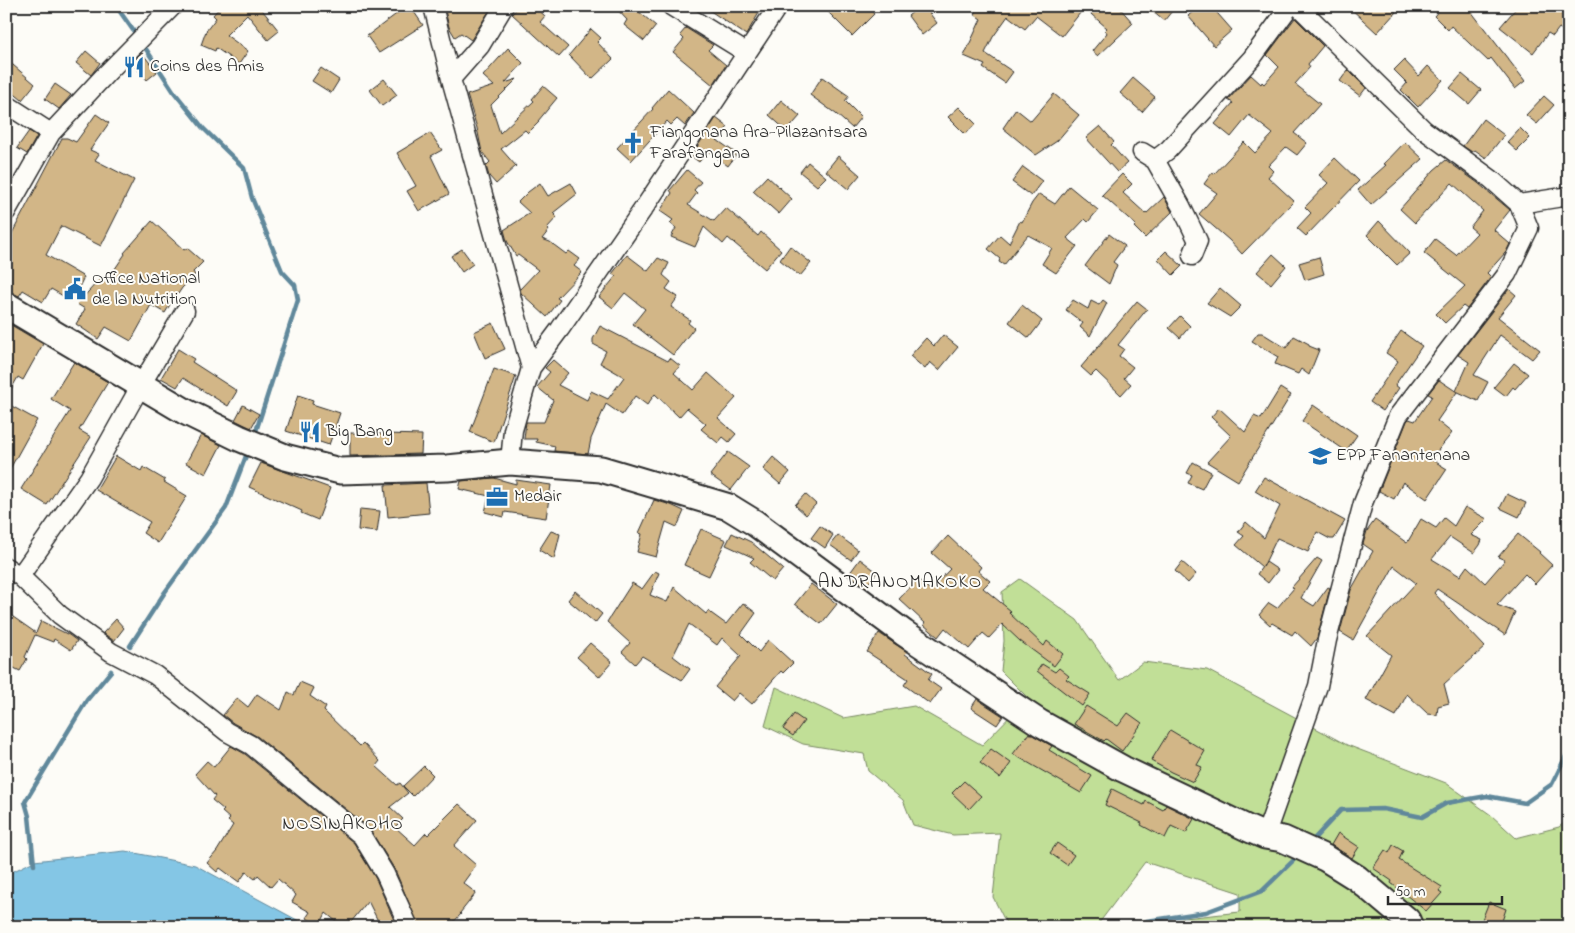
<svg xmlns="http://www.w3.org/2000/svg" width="1575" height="933" viewBox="0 0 1575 933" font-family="'Indie Flower',sans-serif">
<rect width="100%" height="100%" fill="#fdfcf7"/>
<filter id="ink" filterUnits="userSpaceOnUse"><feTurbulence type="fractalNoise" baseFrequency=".02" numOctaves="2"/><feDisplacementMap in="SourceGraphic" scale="10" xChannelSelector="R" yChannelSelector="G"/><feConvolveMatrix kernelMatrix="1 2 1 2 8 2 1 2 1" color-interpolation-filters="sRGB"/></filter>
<g filter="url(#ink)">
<!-- green -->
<path fill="#c1df97" stroke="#768561" d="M1020,579L1077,620L1119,680L1143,662L1207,670L1347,745L1446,783L1491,815L1516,838L1559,827L1569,819V927H1161L1185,918L1240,912V893L1145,862L1096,927H1008L993,897L1000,833L953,835L913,825L903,800L868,771L864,754L803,744L765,726L776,687L843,718L914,706L982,745L1028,698L1001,671L1004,641L1002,592Z"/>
<!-- water -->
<path fill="#84c6e5" stroke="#60889b" d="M125,851L195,865L310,927H6V875L34,861Z"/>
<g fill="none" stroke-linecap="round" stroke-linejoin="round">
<!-- stream -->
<path stroke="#60889b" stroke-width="4.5" d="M116,6L135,33
M144,46L174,92L203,128L244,168L252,198L282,271L295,285L298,300L256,431
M130,646L165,592L226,508L246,456
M1311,842L1341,810L1383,809L1422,817L1447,803L1487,796L1525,803L1552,784L1569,750
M34,865L29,816L25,802L87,700L111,671
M1142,927L1147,921L1206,912L1262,891L1299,855"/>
</g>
<!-- building -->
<path fill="#d2b687" stroke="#2b2b2b" d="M221,6H259L279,31L268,40L247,14L226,35L248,51L239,64L216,48L215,51L201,45L206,31L216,18L213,15Z
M407,6H410L423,25L379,53L367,36Z
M444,6H489L491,8L471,40L461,33L455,37L449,27Z
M519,6H534L545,16L540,22L568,47L559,57L512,14Z
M614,6H632L656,26L644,41L624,25L627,20Z
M703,6H763L746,35Z
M822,6H843L849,12L855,6H867L874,14L852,36Z
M920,6H924L937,23L922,35L908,16Z
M979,6H1118L1133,23L1098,56L1092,51L1107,33L1105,30L1107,28L1084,8L1062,36L1036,16L1025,29L1008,16L993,37L985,53L1013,72L1005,83L983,68L985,65L964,56L981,19L974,14Z
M1146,6H1176L1164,21Z
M1199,6H1211L1232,30L1214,46L1188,16Z
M1348,6H1390L1396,12L1377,33Z
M1443,6H1467L1525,81L1515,89L1491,58L1488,61L1451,26L1448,30L1434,16Z
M1518,6H1569V24L1564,31L1559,28L1553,36L1548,33L1533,53L1500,27Z
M1295,18L1323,46L1308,64L1310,67L1295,84L1320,104L1294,133L1307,143L1297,155L1286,147L1268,166L1273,171L1268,177L1294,201L1242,254L1229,240L1199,214L1217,193L1204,184L1212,173L1214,174L1244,142L1255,153L1273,134L1249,115L1231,137L1215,124L1233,103L1228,100L1251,75L1261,84L1262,82L1264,84L1279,67L1267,55Z
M686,28L713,45L708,50L726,65L713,85L673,52L684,39L680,35Z
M591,29L601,38L597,42L613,59L592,79L569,55Z
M508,48L523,63L505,83L517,79L491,105L500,133L534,101L532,99L543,86L557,98L538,121L539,122L528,133L525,130L501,149L516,166L496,184L489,176L486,166L490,162L482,152L477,128L467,95L494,86L483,76Z
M86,51L100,63L91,75L76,63Z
M142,53L157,72L147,80L132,63Z
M6,59L35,84L22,100L6,87Z
M1404,60L1419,76L1428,66L1443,80L1418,107L1401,90L1407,83L1394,70Z
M321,68L339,80L331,93L312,81Z
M1348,70L1366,88L1360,96L1340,81Z
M1462,74L1481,90L1469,104L1450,88Z
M822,77L849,96L845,101L861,117L852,128L836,114L810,95Z
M1133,78L1155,97L1142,112L1120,93Z
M384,79L397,95L382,106L370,90Z
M55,84L71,95L59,109L45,99Z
M668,89L694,113L685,126L677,119L671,125L667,121L631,161L617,148L653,109L652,108Z
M1054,94L1079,115L1057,141L1036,155L1003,128L1016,109L1031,121Z
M1544,96L1554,105L1537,124L1526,115Z
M781,100L800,116L787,131L769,115Z
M959,107L976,124L965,134L948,117Z
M96,114L109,123L90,150L99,154L95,160L134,180L101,246L61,226L46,255L84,277L72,301L51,289L43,302L23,290L19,296L7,291L6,245L62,138H67L76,142Z
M716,118L728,127L717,140L737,154L728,166L708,151L699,162L691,156Z
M1483,119L1504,135L1486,158L1475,150L1472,152L1463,146Z
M1100,126L1114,142L1111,145L1127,163L1117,172L1086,138Z
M1520,128L1530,138L1517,151L1507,142Z
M29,131L37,136L27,154L17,148Z
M430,133L442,150L431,156L449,194L419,211L407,191L416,186L397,153Z
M1405,142L1423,159L1371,205L1358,190L1386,165L1384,164Z
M838,156L860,175L848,189L826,171Z
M1335,158L1359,181L1306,236L1297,228L1311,213L1305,207L1328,183L1319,175Z
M1446,160L1478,183L1510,210L1494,230L1510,244L1506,252L1487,273L1491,277L1467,309L1463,306L1445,323L1436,314L1465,286L1424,253L1435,239L1456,255L1477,233L1470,227L1483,211L1452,183L1415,223L1400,209L1434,170Z
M808,162L826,177L817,186L800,172Z
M1023,167L1042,181L1031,196L1012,182Z
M687,170L701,182L694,190L697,193L688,205L714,221L726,208L758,236L761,232L781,250L765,269L728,238L723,244L704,227L695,247L671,237L676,228L670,223L673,220L660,211L672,193L670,190Z
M1122,174L1132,184L1123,193L1146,214L1164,197L1172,212L1145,238L1134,227L1136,225L1102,195Z
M767,176L792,199L779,214L753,191Z
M540,183L548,196L571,183L577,194L553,213L557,217L547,228L549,230L542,239L550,242L566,254L569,251L580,259L574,266L582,272L557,298L560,300L547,317L521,293L520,289L538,270L518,255L516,256L507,241L504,230L530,213L518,202L528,192Z
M1069,186L1098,210L1088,222L1085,219L1067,238L1077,246L1056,273L1042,264L1052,248L1028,235L1004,265L999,262L1000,259L988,249L1000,235L1009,243L1020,221L1022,222L1032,203L1039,194L1055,204Z
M152,221L184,250L187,248L203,262L193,272L195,275L182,288L178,294L177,293L165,313L151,305L131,341L106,327L98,339L76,324L85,309L77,304L100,279L106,282L125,254L124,253Z
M1379,221L1410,253L1397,265L1367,235Z
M1109,234L1125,246L1113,262L1117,265L1109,284L1085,266Z
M790,246L811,263L800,276L780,260Z
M462,249L473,264L462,272L451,256Z
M1166,251L1182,266L1173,275L1158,259Z
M1273,254L1286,266L1271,284L1257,272Z
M627,255L648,271L658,258L669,263L663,275L671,282L666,289L678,297L671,307L690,320L688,323L694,328L673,355L633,324L645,309L625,293L613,308L599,297L616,276L612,274Z
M1319,257L1324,274L1305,280L1299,263Z
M1220,288L1241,306L1230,317L1207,303Z
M1509,289L1516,295L1498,317L1540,350L1532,359L1500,335L1474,375L1488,382L1478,401L1456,391L1469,362L1458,355Z
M1073,300L1088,309L1091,301L1099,305L1103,300L1107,303L1090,336L1080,327L1083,323L1066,310Z
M1137,301L1147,309L1118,345L1124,349L1119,356L1133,367L1124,378L1131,384L1121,395L1096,371L1091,376L1081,367Z
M1022,305L1042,321L1029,338L1009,322Z
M1180,316L1190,326L1180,338L1169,328Z
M6,322L43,344L23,380L18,377L6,398Z
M493,323L505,349L485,358L474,332Z
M600,326L668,361L670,358L680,366L674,373L693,390L708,373L736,398L718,418L736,434L729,442L723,437L718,443L701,429L706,424L687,408L679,417L655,394L647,405L635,396L622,415L606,404L591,439L588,454L554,451L555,446L536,442L537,439H524L526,422H544L553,400L537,387L550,372L545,368L553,360L568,373L558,385L587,400L591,391L608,399L624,377L600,363L606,351L593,344V339Z
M1401,331L1422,346L1395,385L1399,388L1383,411L1370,402L1398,361L1386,353Z
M1258,333H1262L1286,348L1294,336L1309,344V346L1319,350L1309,375L1301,369L1298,374L1275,364L1278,357L1252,341Z
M943,335L958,347L939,370L930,362L925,369L910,356L926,338L934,346Z
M178,349L194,359L192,362L237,391L228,406L183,378L177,387L161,378Z
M74,362L108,382L79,430L91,437L47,505L21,489L70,411L51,399Z
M1514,363L1528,374L1515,389L1513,387L1506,396L1494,387Z
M494,369L516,376L494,442L470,432Z
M1439,380L1457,392L1437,421L1452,433L1431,459L1447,469L1427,499L1403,482L1394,499L1379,491L1407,421L1409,419L1415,421L1432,396L1428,394Z
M1280,388L1291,395L1238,481L1207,462L1231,436L1211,417L1219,408L1245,432L1254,416L1261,419Z
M298,395L313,400L312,404L340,413L329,445L286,431Z
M6,403L37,420L6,476Z
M243,405L259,414L251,428L235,420Z
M1313,405L1357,435L1346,451L1302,421Z
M350,433L422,435L421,454L350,456Z
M201,435L221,445L206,474L186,463Z
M728,452L749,467L731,490L710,475Z
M116,456L141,471L143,467L165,480L164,482L187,496L158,543L143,533L150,522L96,490Z
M773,457L790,472L780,484L763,469Z
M1193,462L1211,472L1202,489L1188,483L1192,475L1187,473Z
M261,463L330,488L318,520L301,513L302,511L249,487Z
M1264,477L1345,521L1334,539H1330L1317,532L1308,552L1277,538L1263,567L1266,562L1278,570L1268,583L1257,574L1262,567L1236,545L1244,536L1238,532L1246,522L1264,538L1280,506L1255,491Z
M494,478L516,484V480L551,485L546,518L505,512L504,517L485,512L489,496L459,489L461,481Z
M426,483L429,513L388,517L385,485Z
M805,494L816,504L806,515L795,505Z
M1507,494L1526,503L1519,517L1500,508Z
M654,500L671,505L684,511L677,527L666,522L656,557L637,552L642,534L639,533Z
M1465,507L1487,519L1471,535L1482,540L1480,545L1474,553L1450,537L1432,559L1460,576L1467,566L1485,583L1505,560L1498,557L1518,534L1540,552L1539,553L1552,565L1535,584L1525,574L1497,605L1515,612L1505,635L1437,589L1434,593L1485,647L1444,684L1449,703L1438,706L1437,715L1428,714L1407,694L1396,716L1366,700L1391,655L1367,636L1416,583L1394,566L1353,640L1340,632L1351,590L1373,551L1363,544L1367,531L1375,520L1407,543L1421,519L1436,528L1444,518L1454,526Z
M360,509L380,511L377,532L358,530Z
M820,526L833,535L825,548L811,538Z
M701,529L726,540L709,576L684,565Z
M551,531L560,534L554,559L539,550Z
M732,533L751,542L783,569L773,581L750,562L754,558L726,545Z
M838,535L858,550L851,560L830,545Z
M948,536L981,567L978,571L990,581L983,588L1011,611L1009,613L1044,646L1047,641L1063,654L1054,666L1020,641L1002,624L989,638L983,633L969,649L945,628L938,637L924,625L925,623L899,599L918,579L930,590L950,569L932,553Z
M1317,558L1322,561L1301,598L1314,606L1328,587L1330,588L1317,638L1311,646L1295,631L1292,635L1272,623L1270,625L1259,615L1269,603L1277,608L1294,588L1292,587Z
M860,559L877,572L866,587L849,574Z
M1182,562L1196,574L1188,583L1175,571Z
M655,571L659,573L650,595L667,602L674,587L706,614L708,611L726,624L743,603L756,613L741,634L759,652L768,640L793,663L783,673L781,671L752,704L739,693L732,701L715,687L741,656L722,638L717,645L689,624L673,656L690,669L682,680L642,656L635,664L622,652L630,643L607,622L632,583L642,589Z
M811,584L837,604L821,624L795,604Z
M575,591L602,614L595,623L568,600Z
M6,612L36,633L41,621L69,635L77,641L71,650L54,639L53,642L35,635L25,657L27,659L20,671L6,664L11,655L6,652Z
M116,619L124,628L114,641L103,633Z
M879,633L907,652L905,654L932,674L928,680L941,689L930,704L904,685L908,679L867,652Z
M590,643L612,662L599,677L577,657Z
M1042,664L1055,672L1059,668L1069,676L1066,679L1090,694L1082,706L1037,671Z
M300,682L314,688L310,696L326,707L324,711L360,746L363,743L380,761L376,766L397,785L400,783L408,793L390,807L403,819L395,827L415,845L426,833L428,835L459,804L477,820L454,846L476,865L463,883L476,893L460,913L461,914L449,927H419L395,870L369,828L258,737L233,723L223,715L237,698L248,707L257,694L281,710L288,692L294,695Z
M977,699L1003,716L997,725L971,708Z
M1086,706L1118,726L1128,713L1142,723L1122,751L1106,739L1104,741L1074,724Z
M794,714L804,721L793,736L783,729Z
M1170,730L1205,751L1197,765L1202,767L1193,782L1171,772L1151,761Z
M1029,733L1052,746L1049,750L1092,776L1081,793L1013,754Z
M231,746L245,754L354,843L376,879L397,927H381L368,901L347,927H343L326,913L320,925L306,918L310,912L292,902L296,895L278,879L271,887L258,875L255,879L246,872L239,882L220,868L217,872L207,863L217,851L233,825L228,821L230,819L222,812L224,810L212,800L215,796L195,774L207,761L214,767Z
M991,749L1011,763L1000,778L980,763Z
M424,766L433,775L413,796L403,786Z
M964,781L981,796L969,809L952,793Z
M1112,789L1144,805L1146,801L1163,810L1166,805L1194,819L1186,833L1171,826L1165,838L1141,825L1142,823L1105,805Z
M1338,833L1359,847L1352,858L1331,845Z
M1057,843L1074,855L1067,865L1050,853Z
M1393,845L1403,851L1399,860L1442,887L1439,891L1442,893L1426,911L1391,883L1392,881L1373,868L1385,850L1389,853Z
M1489,902L1506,909L1500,927H1479Z"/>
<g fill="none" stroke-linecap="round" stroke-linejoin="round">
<!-- street casing -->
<g stroke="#2b2b2b" stroke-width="21">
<path id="street" d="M433,6L451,79L531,368
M671,6L747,53
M451,79L480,46L504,6
M6,104L51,133
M1142,152L1155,160L1168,150L1252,58L1290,6
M1155,160L1181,206L1198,241L1192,256
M1519,204L1569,196
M6,212L51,133L106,74L173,6
M510,462L513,430L531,368L560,329L648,202L778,6
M6,567L20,576L60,615L111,652L155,675L227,732L251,745L362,836L385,874L409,927
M20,576L89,478L141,385L185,311
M1265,836L1318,686L1327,640L1363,503L1398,416L1507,274L1529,228L1519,204L1491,179L1424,130L1298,6"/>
</g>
<!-- secondary casing -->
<g stroke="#2b2b2b" stroke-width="29">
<path id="secondary" d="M6,305L186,412L239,438L285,457L340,471L447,468L510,462L601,469L729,507L755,523L904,633L1040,723L1123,769L1249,829L1265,836L1283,839L1325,858L1357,878L1407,920L1410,927"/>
</g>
<!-- street -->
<use href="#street" stroke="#fdfcf7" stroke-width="18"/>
<!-- secondary -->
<use href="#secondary" stroke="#fdfcf7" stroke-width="25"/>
</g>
</g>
<!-- icons -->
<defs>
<g id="restaurant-bare" transform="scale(1.725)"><path d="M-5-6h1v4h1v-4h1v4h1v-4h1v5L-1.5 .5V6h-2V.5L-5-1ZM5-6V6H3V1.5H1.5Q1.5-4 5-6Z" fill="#1f6fb2" stroke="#fdfcf7" stroke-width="2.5" paint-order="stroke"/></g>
<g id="church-bare" transform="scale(1.725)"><path d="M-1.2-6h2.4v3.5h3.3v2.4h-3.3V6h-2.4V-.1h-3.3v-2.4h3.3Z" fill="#1f6fb2" stroke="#fdfcf7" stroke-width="2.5" paint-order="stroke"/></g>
<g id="civic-bare" transform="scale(1.725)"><path d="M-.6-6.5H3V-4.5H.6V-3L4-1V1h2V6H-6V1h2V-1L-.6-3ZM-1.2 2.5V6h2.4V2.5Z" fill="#1f6fb2" stroke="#fdfcf7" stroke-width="2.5" paint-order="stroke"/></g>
<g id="school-bare" transform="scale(1.725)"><path d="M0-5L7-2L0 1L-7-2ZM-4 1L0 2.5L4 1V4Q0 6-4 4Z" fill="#1f6fb2" stroke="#fdfcf7" stroke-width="2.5" paint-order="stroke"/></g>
<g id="office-bare" transform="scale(1.725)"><path d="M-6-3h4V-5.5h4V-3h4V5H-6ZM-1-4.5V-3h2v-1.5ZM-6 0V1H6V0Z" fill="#1f6fb2" stroke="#fdfcf7" stroke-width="2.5" paint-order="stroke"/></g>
</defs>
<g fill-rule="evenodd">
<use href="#restaurant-bare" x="134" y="67"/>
<use href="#church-bare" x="633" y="143"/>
<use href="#civic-bare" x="75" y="289"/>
<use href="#restaurant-bare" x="310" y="432"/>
<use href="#school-bare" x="1320" y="456"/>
<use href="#office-bare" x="497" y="497"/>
</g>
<g text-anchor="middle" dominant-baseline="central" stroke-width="4" stroke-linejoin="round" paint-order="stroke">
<!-- poi labels -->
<g font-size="18" fill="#2b2b2b" stroke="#fdfcf7" text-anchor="start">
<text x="150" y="67">Coins des Amis</text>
<text x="650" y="133">Fiangonana Ara-Pilazantsara<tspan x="650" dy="21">Farafangana</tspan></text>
<text x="92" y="279">Office National<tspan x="92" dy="21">de la Nutrition</tspan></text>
<text x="326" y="432">Big Bang</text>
<text x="1336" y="456">EPP Fanantenana</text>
<text x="514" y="497">Medair</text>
</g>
<!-- neighbourhood labels -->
<g font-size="19" letter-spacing="1" fill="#2b2b2b" stroke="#fdfcf7">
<text x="900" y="582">ANDRANOMAKOKO</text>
<text x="343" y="824">NOSINAKOHO</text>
</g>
</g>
<!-- margin -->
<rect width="1575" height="933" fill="none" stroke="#fdfcf7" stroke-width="25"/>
<rect x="12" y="12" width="1550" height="908" fill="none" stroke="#2b2b2b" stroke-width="2" filter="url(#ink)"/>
<!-- scale -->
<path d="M1388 896v8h114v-8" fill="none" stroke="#2b2b2b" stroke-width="2.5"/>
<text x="1395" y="896" font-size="15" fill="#2b2b2b" stroke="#fdfcf7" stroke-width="4" paint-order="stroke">50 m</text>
</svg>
